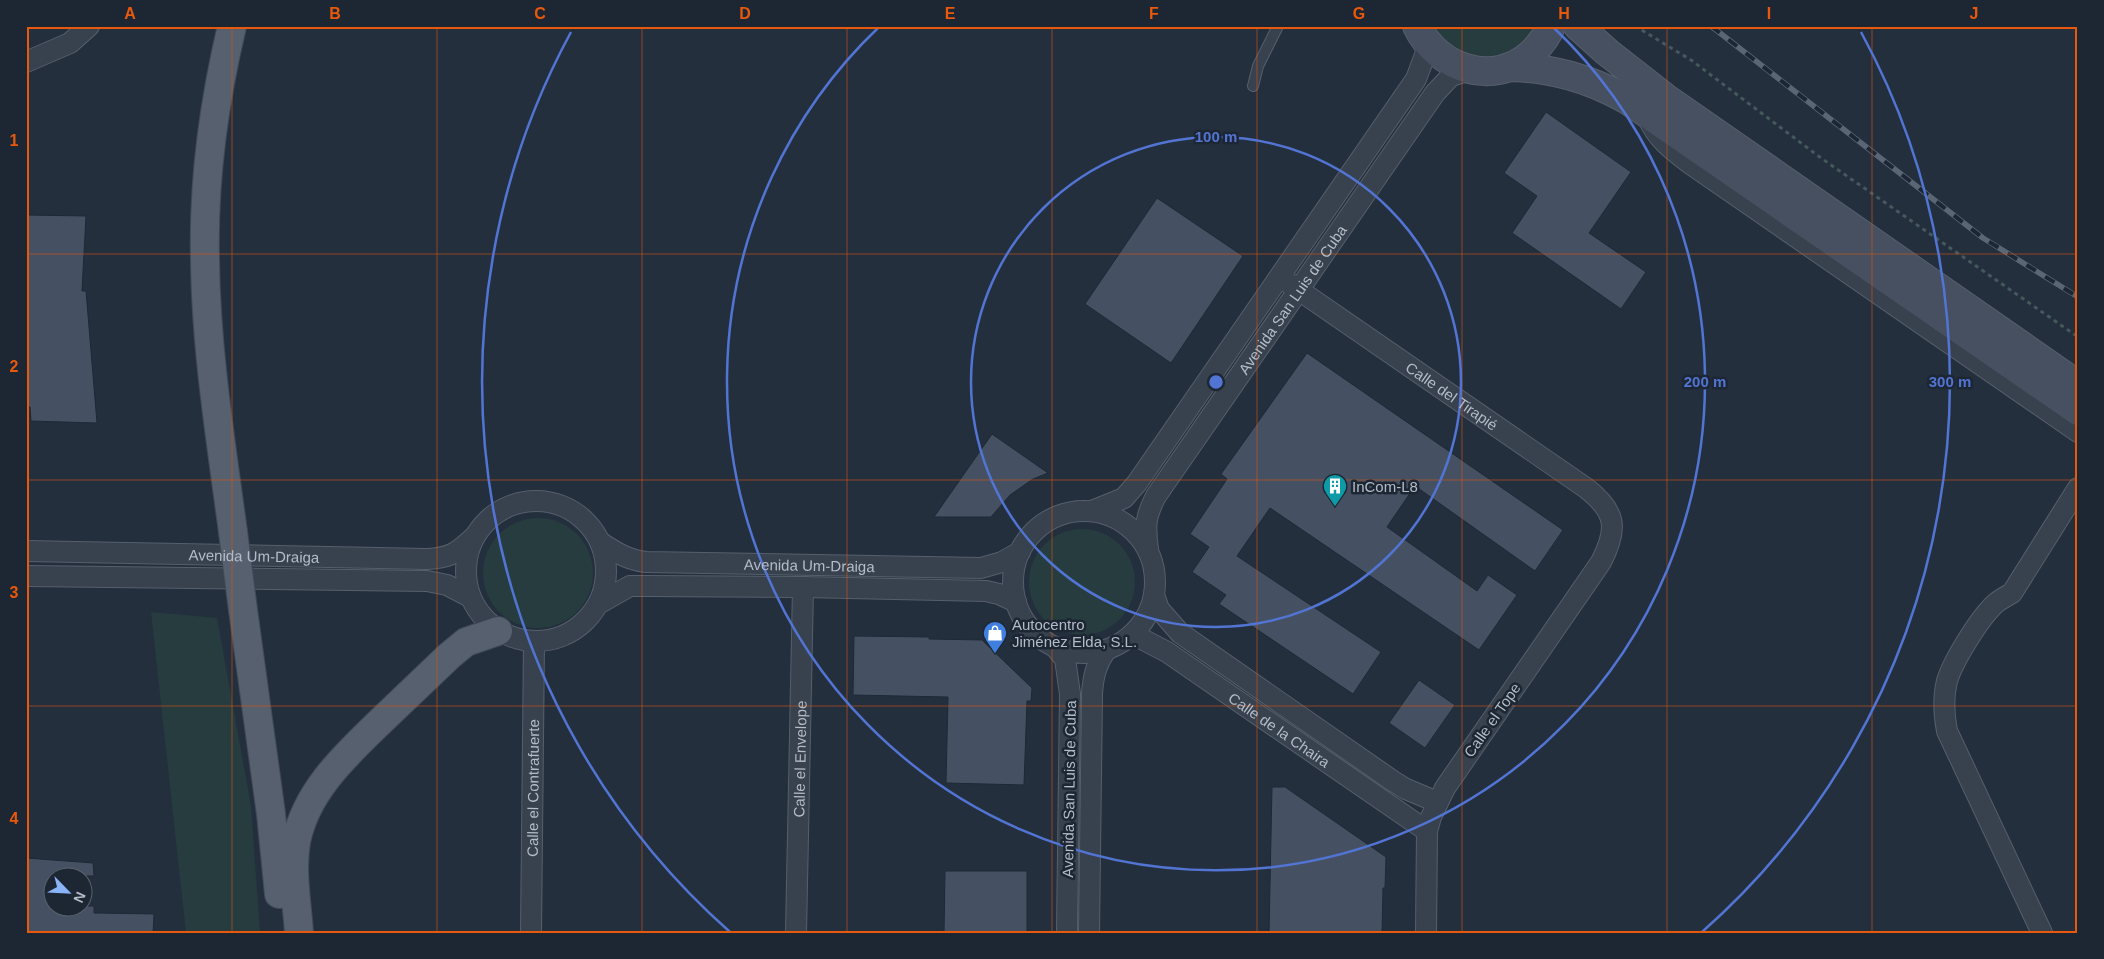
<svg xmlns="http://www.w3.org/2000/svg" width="2104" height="959" viewBox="0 0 2104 959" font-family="Arial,sans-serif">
<rect width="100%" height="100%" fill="#242f3e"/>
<!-- green -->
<path fill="#263c3f" d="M1430,26H1540L1516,52L1497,59L1457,53Z
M483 573a55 55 0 1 1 110 0a55 55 0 1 1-110 0Z
M1029 582a53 53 0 1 1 106 0a53 53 0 1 1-106 0Z
M151,612L217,618L251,806L260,933H186Z"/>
<!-- building -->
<path fill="#455162" stroke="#1f2835" d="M1546,112L1631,172L1589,233L1646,272L1621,309L1512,233L1537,196L1504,173Z
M1157,198L1243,256L1171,363L1085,304Z
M26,215L86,216L82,291H86L97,423L31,421L30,407H26Z
M1307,353L1563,530L1535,571L1415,486L1387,527L1477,591L1488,575L1517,595L1479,650L1270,508L1237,556L1381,652L1353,694L1219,604L1226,595L1192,572L1209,547L1190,534L1227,479L1221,474Z
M992,434L1048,473L1033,479L1010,495L991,517H934Z
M854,636L929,637V639L982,640L1032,688L1031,701H1027L1024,785L946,783L948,697L853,695Z
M1419,680L1455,705L1425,748L1389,723Z
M1272,787H1285L1386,857L1385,888H1383L1382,933H1269Z
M26,858L93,863L94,876H52V906H94V913L154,914L153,933H26Z
M945,871H1027V933H944Z"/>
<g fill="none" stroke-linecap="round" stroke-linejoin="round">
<!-- lane casing -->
<g stroke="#565f6c" stroke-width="12">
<path id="lane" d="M1253,86L1258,66L1278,26"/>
</g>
<!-- street casing -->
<g stroke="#565f6c" stroke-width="22">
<g id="street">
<path d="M26,62L70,43L89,26"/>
<path d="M1648,118C1656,138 1672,150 1689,163L2078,432"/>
<path id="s1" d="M1280,277L1586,488C1617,512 1618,529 1601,562L1445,788L1431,817L1427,831L1426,933"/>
<circle cx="536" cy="571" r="70"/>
<path d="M1092,511L1124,498L1137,483L1416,79L1425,55L1427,43"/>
<circle cx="1084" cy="582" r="71"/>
<path id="s2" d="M600,542C615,552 628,560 646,562L981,568L1002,562L1020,552"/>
<path id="s3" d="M1148,549C1145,526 1145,517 1156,496L1435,93L1451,76L1470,70"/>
<path id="s4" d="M26,551L427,559C450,558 457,553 474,537"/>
<path d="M26,576L427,581L447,585L470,597"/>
<path d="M1154,595L1159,609L1180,633L1393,781L1406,789L1437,802"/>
<path d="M600,603L630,586H645L803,587L986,591L999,594L1016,602"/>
<path id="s5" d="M1128,638H1140L1167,652L1427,831"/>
<path d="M1056,648L1065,659L1070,694L1067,933"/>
<path id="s6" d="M531,933L534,642"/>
<path id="s7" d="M796,933L803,587"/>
<path d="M1089,933L1092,694C1093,677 1096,664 1106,650"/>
<path d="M2042,933L1947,731C1944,715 1943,697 1947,681C1953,661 1980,617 1996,603C2001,599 2007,596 2012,593L2078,488"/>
</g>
</g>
<!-- secondary casing -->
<g stroke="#565f6c" stroke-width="30">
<path id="secondary" d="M1417,26C1437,68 1493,88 1531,54C1539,46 1547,37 1551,26
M1578,26L1607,52L1667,99L2078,385
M1509,67C1552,68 1588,78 1626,99L2078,411"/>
</g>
<!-- primary casing -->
<g stroke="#414a57" stroke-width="30">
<path id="primary" d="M232,26C214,102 203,182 205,260C206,351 221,442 233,532
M243,610L271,814L279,894
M299,933C297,903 291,871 296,842C306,790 348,753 383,719C405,698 427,677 449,656L466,642L498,631"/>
</g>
<!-- path -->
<path stroke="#44595c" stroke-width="3" stroke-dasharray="4 4" stroke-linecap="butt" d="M1635,26L1691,60L1821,158L2078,337"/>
<!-- lane -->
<use href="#lane" stroke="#38414e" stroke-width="10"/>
<!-- street -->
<use href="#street" stroke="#38414e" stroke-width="20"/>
<!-- secondary -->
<use href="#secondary" stroke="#465061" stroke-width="28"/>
<!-- primary -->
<use href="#primary" stroke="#56606e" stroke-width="28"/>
<!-- rail casing -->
<g stroke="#5a6575" stroke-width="5.5">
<path id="rail" d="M1711,26L1983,238L2078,297"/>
</g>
<!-- rail -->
<use href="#rail" stroke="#1d2633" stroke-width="4" stroke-dasharray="11" stroke-linecap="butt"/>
<!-- primary-bridge casing -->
<g stroke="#414a57" stroke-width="30" stroke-linecap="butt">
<path id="primary-bridge" d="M233,532L243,610"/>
</g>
<!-- primary-bridge -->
<use href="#primary-bridge" stroke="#56606e" stroke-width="28"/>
</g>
<!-- grid -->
<path fill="none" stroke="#e8590c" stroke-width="1" stroke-opacity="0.55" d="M232,26V933M437,26V933M642,26V933M847,26V933M1052,26V933M1257,26V933M1462,26V933M1667,26V933M1872,26V933M26,254H2078M26,480H2078M26,706H2078"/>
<!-- distance rings -->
<g fill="none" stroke="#5274d3" stroke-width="2.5">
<circle cx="1216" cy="382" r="245"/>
<path d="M1553 27A489 489 0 1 1 879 27"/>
<path d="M730 932A734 734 0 0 1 571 32M1861 32A734 734 0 0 1 1702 932"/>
</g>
<!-- icons -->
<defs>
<g id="building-pin" transform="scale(1.25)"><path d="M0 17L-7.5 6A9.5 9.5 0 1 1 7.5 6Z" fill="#0f9aa8" stroke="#1d2633"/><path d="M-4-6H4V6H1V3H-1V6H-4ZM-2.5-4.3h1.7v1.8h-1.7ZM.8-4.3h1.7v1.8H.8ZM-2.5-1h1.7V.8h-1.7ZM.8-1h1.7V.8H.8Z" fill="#fff"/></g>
<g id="shop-pin" transform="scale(1.25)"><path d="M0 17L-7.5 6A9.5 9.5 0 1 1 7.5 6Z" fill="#3f7fe0" stroke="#1d2633"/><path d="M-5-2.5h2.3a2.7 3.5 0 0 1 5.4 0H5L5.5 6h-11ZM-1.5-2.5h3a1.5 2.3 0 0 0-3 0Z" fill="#fff"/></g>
</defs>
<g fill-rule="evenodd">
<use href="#building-pin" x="1335" y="486"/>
<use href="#shop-pin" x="995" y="633"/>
</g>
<g text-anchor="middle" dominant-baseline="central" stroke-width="5" stroke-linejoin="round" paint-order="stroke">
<!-- street labels -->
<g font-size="15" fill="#b4bcc9" stroke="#1d2633">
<text stroke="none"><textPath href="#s3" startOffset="294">Avenida San Luis de Cuba</textPath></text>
<text stroke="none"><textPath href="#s1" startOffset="209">Calle del Tirapié</textPath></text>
<text stroke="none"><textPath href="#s4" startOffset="228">Avenida Um-Draiga</textPath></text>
<text stroke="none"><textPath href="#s2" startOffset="214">Avenida Um-Draiga</textPath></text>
<text transform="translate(1492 720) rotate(-55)">Calle el Tope</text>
<text stroke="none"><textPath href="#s5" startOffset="179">Calle de la Chaira</textPath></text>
<text stroke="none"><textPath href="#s7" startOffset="174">Calle el Envelope</textPath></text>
<text stroke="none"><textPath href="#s6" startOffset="145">Calle el Contrafuerte</textPath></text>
<text transform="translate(1069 789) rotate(-89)">Avenida San Luis de Cuba</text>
</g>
<!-- poi labels -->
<g font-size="15" fill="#b4bcc9" stroke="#1d2633" text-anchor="start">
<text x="1352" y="486">InCom-L8</text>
<text x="1012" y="624">Autocentro<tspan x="1012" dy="17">Jiménez Elda, S.L.</tspan></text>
</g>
</g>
<circle cx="1216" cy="382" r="8" fill="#5274d3" stroke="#1d2633" stroke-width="2.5"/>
<g font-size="15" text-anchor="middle" font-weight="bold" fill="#5274d3" stroke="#1d2633" stroke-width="5" stroke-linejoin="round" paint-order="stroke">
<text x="1216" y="142">100 m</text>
<text x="1705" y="387">200 m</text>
<text x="1950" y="387">300 m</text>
</g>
<!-- border -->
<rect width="2104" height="959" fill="none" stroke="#1d2633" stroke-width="55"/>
<!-- north arrow -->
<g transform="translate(68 892) rotate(114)"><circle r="24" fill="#1d2633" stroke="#59626f"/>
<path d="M0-4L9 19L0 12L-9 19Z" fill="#8ab4f8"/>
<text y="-8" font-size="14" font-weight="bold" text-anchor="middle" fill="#b4bcc9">N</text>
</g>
<rect x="28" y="28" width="2048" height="904" fill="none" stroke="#e8590c" stroke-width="2"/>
<g font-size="16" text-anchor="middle" font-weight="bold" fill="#e8590c">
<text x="130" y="19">A</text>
<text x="335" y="19">B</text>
<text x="540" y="19">C</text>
<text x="745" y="19">D</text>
<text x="950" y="19">E</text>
<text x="1154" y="19">F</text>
<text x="1359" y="19">G</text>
<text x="1564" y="19">H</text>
<text x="1769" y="19">I</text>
<text x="1974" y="19">J</text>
<text x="14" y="146">1</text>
<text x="14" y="372">2</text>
<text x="14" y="598">3</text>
<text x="14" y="824">4</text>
</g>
</svg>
